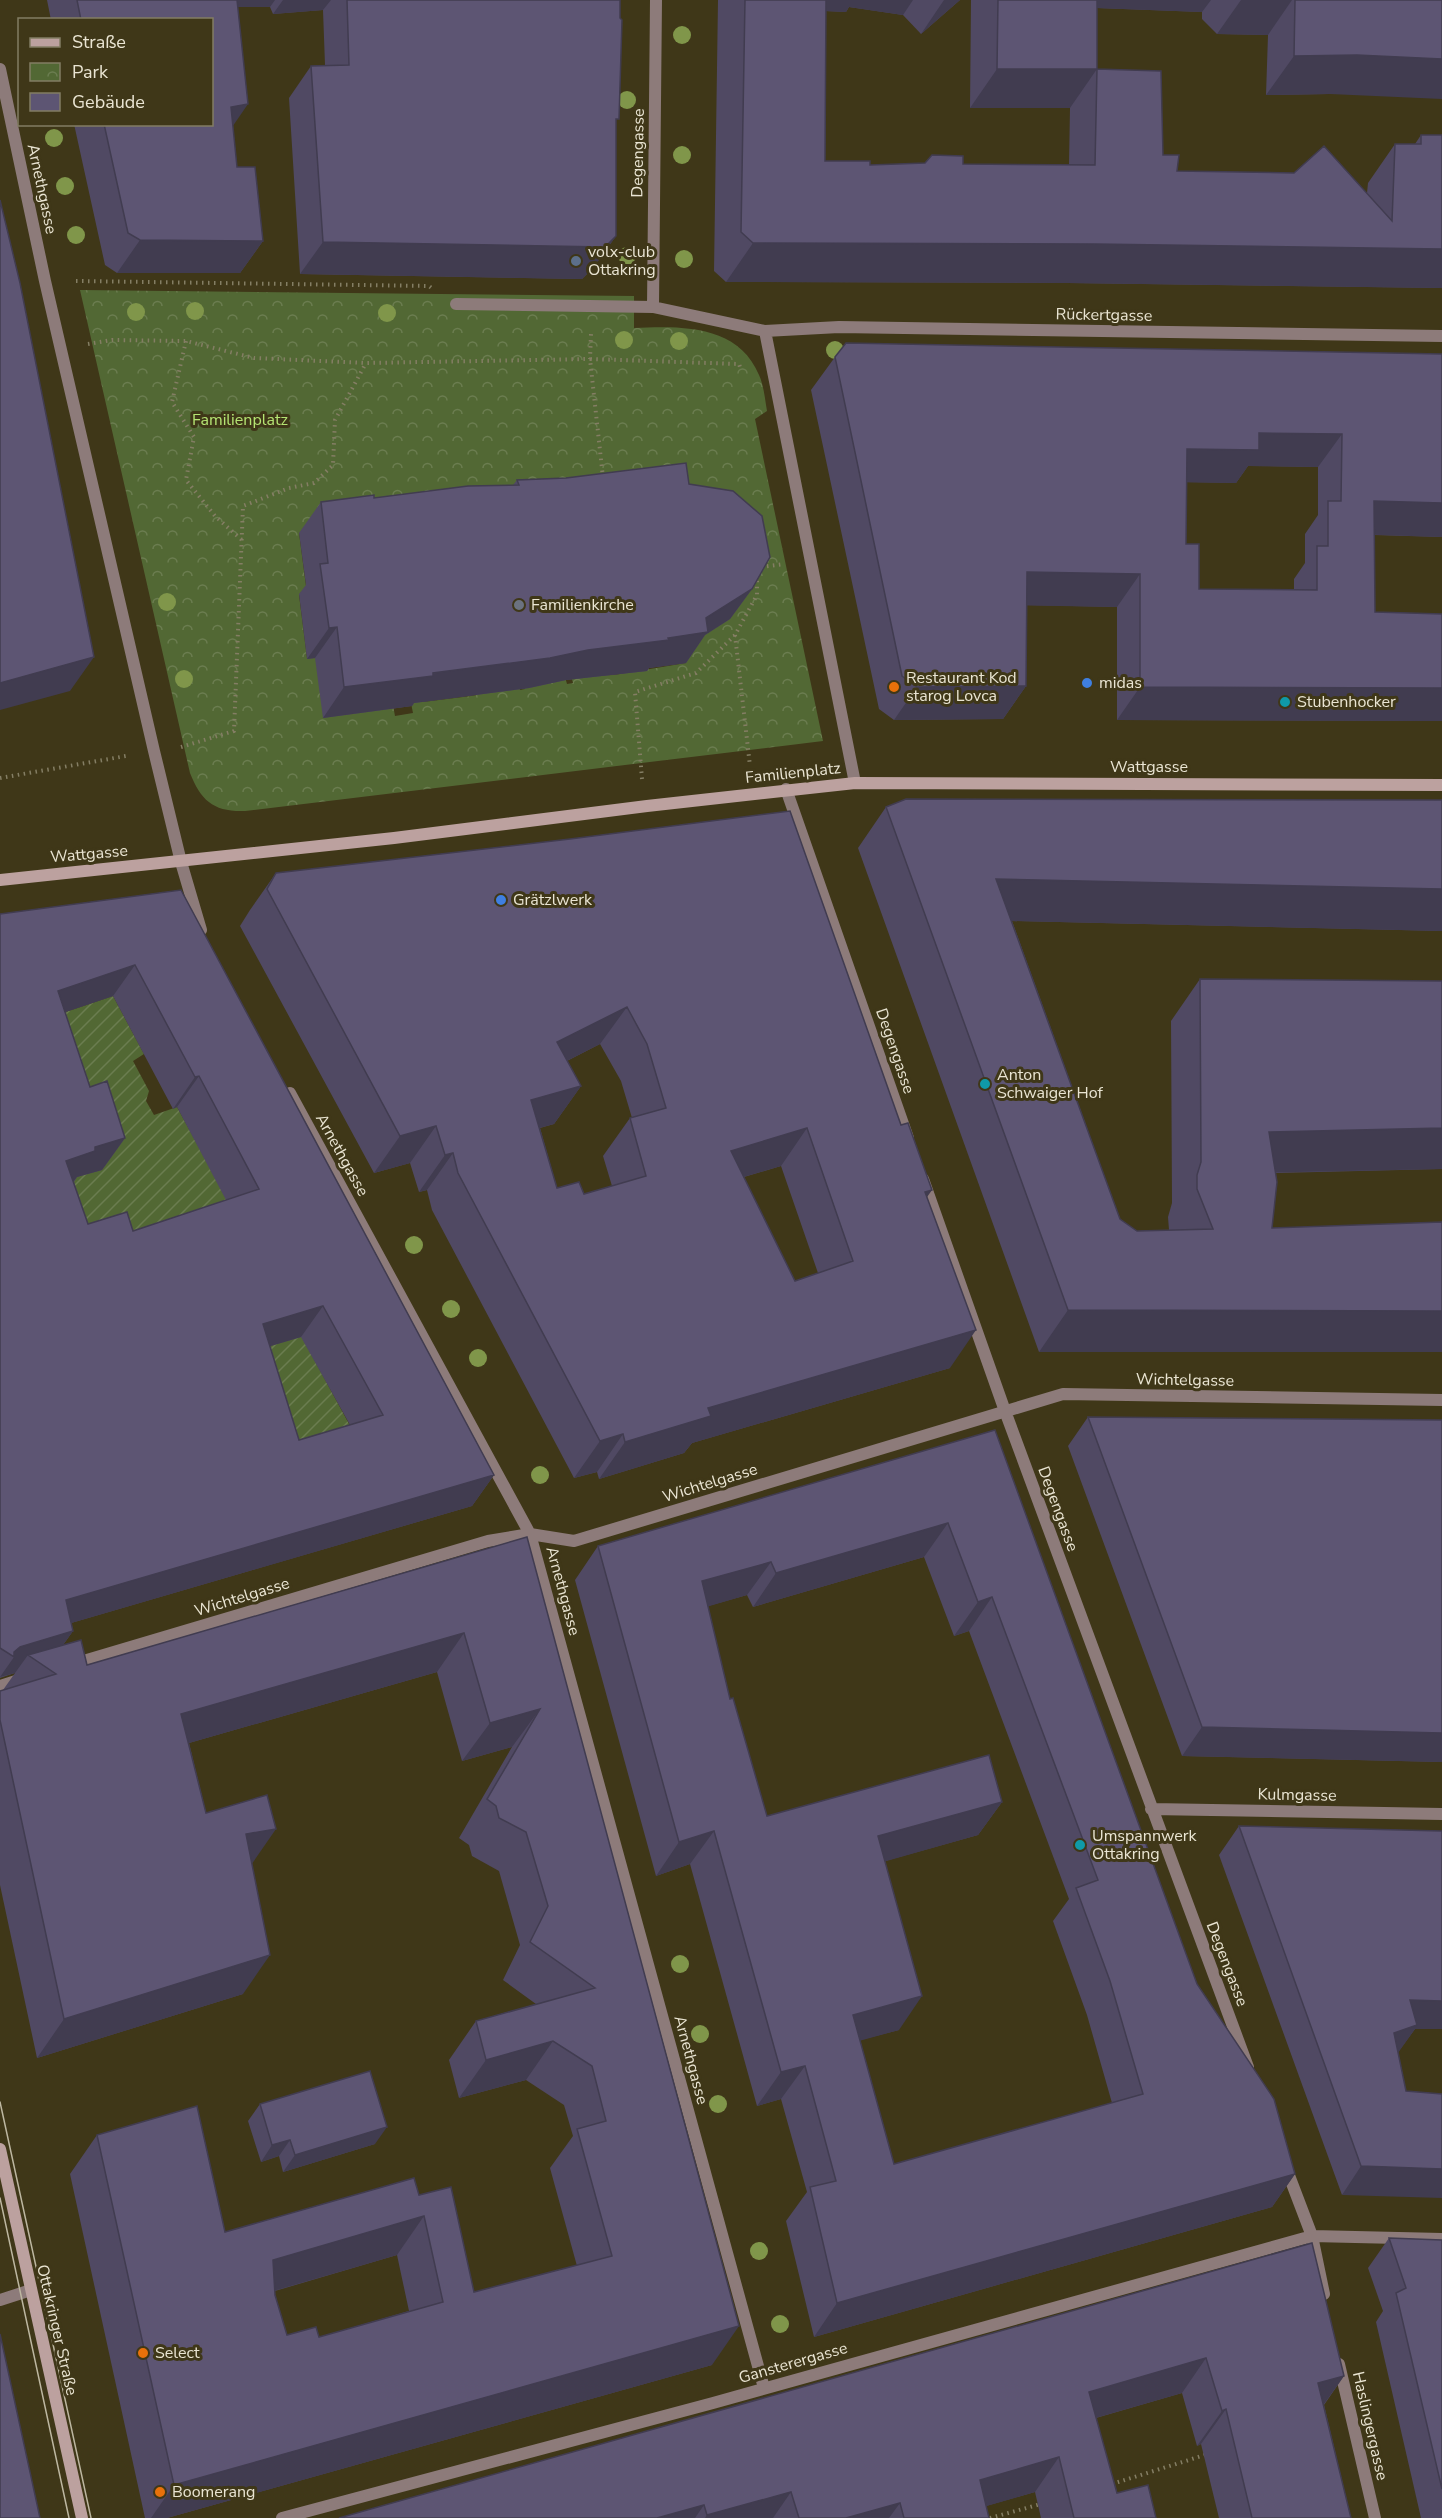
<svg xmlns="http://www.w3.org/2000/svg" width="1442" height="2518" viewBox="0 0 1442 2518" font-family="'Nunito Sans',sans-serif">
<defs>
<pattern id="park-crowns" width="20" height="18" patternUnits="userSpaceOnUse" patternTransform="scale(1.5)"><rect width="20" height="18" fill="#526834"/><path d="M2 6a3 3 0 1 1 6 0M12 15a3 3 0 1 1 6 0" fill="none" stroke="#6b7d50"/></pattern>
<pattern id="garden-furrows" width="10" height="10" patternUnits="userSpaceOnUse" patternTransform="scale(1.5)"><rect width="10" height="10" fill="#526834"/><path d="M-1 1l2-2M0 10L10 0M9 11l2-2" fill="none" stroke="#6b7d50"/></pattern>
</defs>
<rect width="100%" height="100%" fill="#3f3718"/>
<!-- park -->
<path fill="url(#park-crowns)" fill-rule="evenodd" d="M80,290L634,296V328C680,326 738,324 759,375C764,386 765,400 767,411L755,419L823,741L245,811C214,812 201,801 190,773ZM299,533L686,663L614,675L571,676L573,683L567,684L565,677L524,682L525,689L520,690L519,683L476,689L477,695L471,696L423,702L410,698L413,713L395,716L392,700L318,657L307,658L299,595L306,586Z"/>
<!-- garden -->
<path fill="url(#garden-furrows)" d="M113,996L144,1054L133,1061L149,1091L146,1101L154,1115L177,1107L361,1446L277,1472L111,1262L0,1207L68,1119L36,1022Z"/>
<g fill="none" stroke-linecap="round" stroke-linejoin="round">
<!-- path -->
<path stroke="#847e64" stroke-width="4" stroke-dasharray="1.5 4.5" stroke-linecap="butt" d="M76,281L429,286L433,289
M186,341L172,402L194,437L186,480L215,516L242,540
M88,344L112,340L186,341L254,358L366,363L590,359L591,334
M603,478L590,359L739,364L740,367
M761,567L784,564
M735,635L750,766
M181,747L234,731L243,506L289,488L314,483L333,465L335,420L366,363
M0,778L126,756
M642,779L635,692L696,673L735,635L757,595V577
M1112,2484L1208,2454
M990,2518L1041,2504"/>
<!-- street -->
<path stroke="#8d7b7a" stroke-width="12" d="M0,69L45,281L154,751L181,862L201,930
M456,304L653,307L765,331L839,327L1442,336
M653,307L656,0
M765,331L855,783
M786,789L908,1138
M290,1093L530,1534L764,2388
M923,1179L1005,1411L1248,2067
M70,1665L488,1541L530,1534L574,1541L1063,1394L1442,1400
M0,1686L22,1679
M1151,1809L1442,1814
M1285,2165L1312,2236L1324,2294
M0,2300L31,2290
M1339,2364L1375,2518
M282,2518L713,2403L1312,2236L1442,2239"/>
<!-- secondary -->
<path stroke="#bca19f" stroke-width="12" d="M0,880L394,838L647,806L855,783L1442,785
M0,2149L82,2518"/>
<!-- tram -->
<path stroke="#bdb7a1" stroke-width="1.5" d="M0,2102L91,2518
M0,2198L69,2518"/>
</g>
<!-- trees -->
<g fill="#80964a">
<circle cx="682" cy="35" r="9"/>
<circle cx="627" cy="100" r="9"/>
<circle cx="54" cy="138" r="9"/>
<circle cx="682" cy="155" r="9"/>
<circle cx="65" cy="186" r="9"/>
<circle cx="76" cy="235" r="9"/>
<circle cx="627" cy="256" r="9"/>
<circle cx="684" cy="259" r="9"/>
<circle cx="195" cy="311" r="9"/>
<circle cx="136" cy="312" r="9"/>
<circle cx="387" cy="313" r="9"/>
<circle cx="624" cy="340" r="9"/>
<circle cx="679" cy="341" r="9"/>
<circle cx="835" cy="350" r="9"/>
<circle cx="167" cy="602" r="9"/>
<circle cx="184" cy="679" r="9"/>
<circle cx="414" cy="1245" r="9"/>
<circle cx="451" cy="1309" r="9"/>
<circle cx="478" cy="1358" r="9"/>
<circle cx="540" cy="1475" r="9"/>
<circle cx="680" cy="1964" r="9"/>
<circle cx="700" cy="2034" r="9"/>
<circle cx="718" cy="2104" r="9"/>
<circle cx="759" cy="2251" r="9"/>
<circle cx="780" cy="2324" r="9"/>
</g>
<!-- wall -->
<path fill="#504963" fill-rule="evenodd" d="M47,0H620L616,123V236L593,268L582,279L300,274L289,98L311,66L325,65L323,10L273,14L270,7H238L233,126L237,167L263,241L240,273H117L105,265L74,124H212V20H51Z
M718,0H960L921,34L903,15L849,7L846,12L826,11L825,161L870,165H1069L1070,108H970L971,0H1442L1330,94L1266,95L1268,35L1217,34L1202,19V12L1097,8V69L1163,155L1177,171L1367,193L1368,183L1395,144H1415L1421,135H1442V288L1068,283L726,282L714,271Z
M1442,354V537L1374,535L1375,612L1442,614V721L1117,720V607L1026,605V686L1003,719L894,720L879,709L811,390L835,357ZM1248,466L1318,467V515L1305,534V563L1294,579V590L1199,589L1186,544V482L1236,483Z
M517,480L689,484L752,589L730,619L705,635L686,663L649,668L647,671L566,680L529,688L414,703L412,706L323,718L315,658L307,659L299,594L306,585L299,533L321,502L374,498L513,485Z
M1442,800V931L1012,921L1120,1219L1137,1231L1169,1230L1168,1217L1172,1203L1171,1021L1200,979L1442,981V1169L1276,1173L1272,1228L1442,1222V1352H1039L858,848L886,807Z
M570,839L927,1197L950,1368L692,1443L684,1453L599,1479L597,1472L574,1478L432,1210L427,1190L419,1192L410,1163L374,1173L240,926L250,910L276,873ZM600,1044L621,1081L632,1118H630L603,1156L612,1186L584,1194L557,1188L540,1128L554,1124L581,1086L567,1061ZM781,1166L818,1273L795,1281L744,1177Z
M181,890L494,1475L472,1506L71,1623L73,1631L63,1645L87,1665L527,1537L712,2365L167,2518H145L70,2174L97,2135L225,2232L419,2195L474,2292L577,2266L550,2168L573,2136L564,2105L526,2080L459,2098L449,2060L476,2021L536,2004L503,1980L520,1945L499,1871L472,1856L469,1845L459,1838L512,1747L462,1761L437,1672L189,1743L206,1813L252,1864L243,1994L37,2058L0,1885V1691L3,1690L15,1673L0,1678V914ZM113,996L173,1109L177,1107L226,1200L133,1231L88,1224L74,1182L77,1177L102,1170L125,1138L90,1087L65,1012ZM301,1337L350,1425L299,1440L270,1346ZM397,2255L409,2311L319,2337L287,2335L275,2295V2291Z
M1088,1417L1442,1420V1762L1182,1756L1068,1446Z
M995,1430L1197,1984L1295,2174L1272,2207L814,2337L786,2221L807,2192L781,2099L757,2106L690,1864L656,1876L575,1580L598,1546ZM924,1557L954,1636L969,1631L1069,1899L1053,1921L1087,2015L1112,2103L894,2164L860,2040L899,2030L885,1861L978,1835L1002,1802L767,1816L730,1699L708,1606L747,1595L753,1607Z
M1239,1826L1442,1831V2029H1415L1398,2052L1406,2091L1442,2094L1342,2195L1219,1855Z
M260,2104L375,2144L283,2172L279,2156L261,2162L248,2121Z
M1389,2238L1442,2240V2518H1421L1376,2322L1383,2311L1368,2268Z
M1312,2243L1344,2376L1324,2405L1351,2518H1219L1201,2444L1197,2446L1182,2393L1096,2418L1117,2493L1156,2518H1041L1035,2492L986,2506L989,2518H339Z"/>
<!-- shaded-wall -->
<path fill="#413c50" d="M217,0H275L270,7H212Z
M283,0H331L323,10L273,14Z
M806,0H913L903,15L849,7L846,12L799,10Z
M944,0H960L921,34Z
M1074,0H1211L1202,12L1069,7Z
M1241,0H1292L1268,35L1217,34Z
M1357,55L1442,59V99L1330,94L1266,95L1294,56Z
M997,69H1097L1070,108H970Z
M248,104L226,136L231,107Z
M616,236L593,268L582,279L300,274L323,242Z
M140,240L263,241L240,273H117Z
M753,243L1095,244L1442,249V288L1068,283L726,282Z
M1259,433L1342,434L1318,467L1248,466L1236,483L1163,482L1187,449Z
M1374,501L1442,503V537L1351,534Z
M1027,572L1140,574L1117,607L1004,605Z
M752,589L730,619L705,635L686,663L649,668L647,671L566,680L529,688L414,703L412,706L323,718L344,687L668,638L706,618Z
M337,627L315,658L307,659L329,628Z
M94,657L70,691L0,710V683Z
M1026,686L1003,719L894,720L917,687Z
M1140,687L1442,688V721L1117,720Z
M996,879L1442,889V931L968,920Z
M135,965L113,996L36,1022L58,991Z
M627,1007L600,1044L531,1079L557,1042Z
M199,1076L177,1107L173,1109L195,1077Z
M581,1086L554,1124L505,1137L531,1100Z
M436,1126L410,1163L374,1173L400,1136Z
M807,1128L781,1166L705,1188L731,1151Z
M1442,1128V1169L1241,1173L1269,1132Z
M125,1138L102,1170L77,1177L73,1182L66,1161L95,1147Z
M453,1153L427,1190L419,1192L445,1155Z
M932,1190L906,1227L925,1192Z
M323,1306L301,1337L241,1355L263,1324Z
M1068,1310L1442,1311V1352H1039Z
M976,1330L950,1368L692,1443L684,1453L599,1479L625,1442L708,1408Z
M623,1434L597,1472L574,1478L600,1441Z
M494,1475L472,1506L44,1631L66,1600Z
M948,1523L924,1557L753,1607L776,1573Z
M771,1562L747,1595L679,1615L702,1581Z
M992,1597L969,1631L954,1636L978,1602Z
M73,1631L51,1662L28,1655L15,1673L0,1677L14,1657V1652L20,1647Z
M464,1633L437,1672L154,1753L181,1714Z
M540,1709L512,1747L462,1761L490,1723Z
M1202,1727L1442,1733V1762L1182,1756Z
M1002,1802L978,1835L855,1870L878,1836Z
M276,1829L249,1868L246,1834Z
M714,1831L690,1864L656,1876L679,1842Z
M270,1955L243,1994L37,2058L64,2019Z
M922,1996L899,2030L830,2049L853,2015Z
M1410,2000L1442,2001V2029H1415L1398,2053L1375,2061Z
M553,2041L526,2080L459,2098L486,2060Z
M805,2066L781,2099L757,2106L781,2072Z
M387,2127L375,2144L283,2172L295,2155Z
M290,2140L279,2156L261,2162L272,2145Z
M1361,2166L1442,2169V2198L1342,2195Z
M1295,2174L1272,2207L814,2337L837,2303Z
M424,2216L397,2255L246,2299L273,2260Z
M739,2326L712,2365L167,2518H151L174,2485Z
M1206,2358L1182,2393L1064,2427L1089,2392Z
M1344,2376L1319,2411L1318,2383Z
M1226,2409L1201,2444L1197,2446L1222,2411Z
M1059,2457L1035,2492L955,2515L980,2480Z
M791,2492L773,2518H705L707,2515Z
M900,2503L889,2518H846Z
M704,2505L695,2518H657Z"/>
<!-- building -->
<path fill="#5d5573" stroke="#413c50" stroke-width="1.5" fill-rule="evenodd" d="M77,0H237L248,104L231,107L237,167H255L263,241L140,240L128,233L104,124H212V20H81Z
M347,0H620V18L622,20L619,119H616V236L605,247L323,242L311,66L349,65Z
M745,0H826L825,161H870V165L925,163L932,155L963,156V164L1095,165L1097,69L1161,71L1163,155H1179L1177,171L1294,173L1324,146L1392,221L1395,144H1421V135H1442V249L1095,244L753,243L741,232Z
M998,0H1097V69H997Z
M1295,0H1442V59L1357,55L1294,56Z
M0,200L20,283L94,657L0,683Z
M846,343L1442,354V503L1374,501L1375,612L1442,614V688L1140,687V574L1027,572L1026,686L917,687L902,676L835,357ZM1259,433L1342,434L1341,501H1328V546H1317V590L1199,589V544H1186L1187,449L1259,450Z
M686,463L689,484L733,491L762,516L770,557L752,589L706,618L708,632L668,638L669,640L588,650L550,658L433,673V676L344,687L337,627L329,628L320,564L328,563L321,502L374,495V498L468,486L519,485L517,480L566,478Z
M906,799L1442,800V889L996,879L1120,1219L1137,1231L1213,1229L1197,1189V1175L1201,1162L1200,979L1442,981V1128L1269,1132L1277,1182L1272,1228L1442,1222V1311L1068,1310L886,807Z
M790,811L901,1125L908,1123L932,1190L925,1192L976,1330L708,1408L711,1416L625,1442L623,1434L600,1441L458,1173L453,1153L445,1155L436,1126L400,1136L267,889L276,873L570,839ZM627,1007L647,1044L666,1108L630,1118L646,1176L584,1194L579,1182L557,1188L531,1100L581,1086L557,1042ZM807,1128L853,1261L795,1281L731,1151Z
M181,890L494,1475L66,1600L73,1631L20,1647L14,1652V1657L0,1648V914ZM135,965L195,1077L199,1076L259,1189L133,1231L127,1212L88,1224L66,1161L95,1151V1147L125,1138L107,1081L90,1087L58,991ZM323,1306L383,1415L299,1440L263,1324Z
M1088,1417L1442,1420V1733L1202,1727Z
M995,1430L1197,1984L1274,2099L1295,2174L837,2303L810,2187L836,2181L805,2066L781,2072L714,1831L679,1842L598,1546ZM948,1523L978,1602L992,1597L1098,1880L1076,1888L1110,1981L1143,2094L894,2164L853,2015L922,1996L878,1836L1002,1802L989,1755L767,1816L733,1698L730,1699L702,1581L771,1562L776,1573Z
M527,1537L739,2326L174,2485L97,2135L197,2106L225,2232L414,2178L419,2195L451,2187L474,2292L612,2256L577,2129L606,2121L592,2066L553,2041L486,2060L476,2021L595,1988L530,1942L548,1906L526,1832L499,1818L496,1806L487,1799L540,1709L490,1723L464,1633L181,1714L206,1813L267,1795L276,1829L246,1834L270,1955L64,2019L0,1720V1691L56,1674L28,1655L81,1640L87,1665ZM424,2216L443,2302L319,2337L316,2327L287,2335L275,2295L273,2260Z
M1239,1826L1442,1831V2001L1410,2000L1417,2025L1394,2033L1406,2091L1442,2094V2169L1361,2166Z
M370,2071L387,2127L295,2155L290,2140L272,2145L260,2104Z
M1389,2238L1442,2240V2489L1396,2293L1406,2288Z
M1312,2243L1344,2376L1318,2383L1351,2518H1252L1226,2409L1222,2411L1206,2358L1089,2392L1117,2493L1148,2485L1156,2518H1074L1059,2457L980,2480L989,2518H904L900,2503L846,2518H799L791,2492L707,2515L704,2505L657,2518H339Z
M0,2334L40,2518H0Z"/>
<!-- markers -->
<circle fill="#5c6f8a" stroke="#3f3718" stroke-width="2" cx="576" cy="261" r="6"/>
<circle fill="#6b7280" stroke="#3f3718" stroke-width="2" cx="519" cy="605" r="6"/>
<g fill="#3f7fe0" stroke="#3f3718" stroke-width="2">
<circle cx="1087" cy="683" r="6"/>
<circle cx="501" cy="900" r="6"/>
</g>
<g fill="#e8710a" stroke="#3f3718" stroke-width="2">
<circle cx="894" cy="687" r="6"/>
<circle cx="143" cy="2353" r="6"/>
<circle cx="160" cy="2492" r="6"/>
</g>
<g fill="#0f9aa8" stroke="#3f3718" stroke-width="2">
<circle cx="1285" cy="702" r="6"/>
<circle cx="985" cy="1084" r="6"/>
<circle cx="1080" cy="1845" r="6"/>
</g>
<g text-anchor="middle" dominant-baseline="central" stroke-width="6" stroke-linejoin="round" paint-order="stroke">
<!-- street labels -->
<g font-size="16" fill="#eae5d3" stroke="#3f3718">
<text transform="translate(638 153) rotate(-89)">Degengasse</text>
<text transform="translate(42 189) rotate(78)">Arnethgasse</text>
<text transform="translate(1104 315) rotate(1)">Rückertgasse</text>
<text x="1149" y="767">Wattgasse</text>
<text transform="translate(793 773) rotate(-6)">Familienplatz</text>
<text transform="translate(89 854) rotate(-5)">Wattgasse</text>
<text transform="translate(895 1051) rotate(71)">Degengasse</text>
<text transform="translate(342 1155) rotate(61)">Arnethgasse</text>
<text transform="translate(1185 1380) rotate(1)">Wichtelgasse</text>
<text transform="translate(710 1483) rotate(-17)">Wichtelgasse</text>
<text transform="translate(1058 1509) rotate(70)">Degengasse</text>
<text transform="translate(563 1591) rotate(75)">Arnethgasse</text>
<text transform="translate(242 1597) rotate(-17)">Wichtelgasse</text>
<text transform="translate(1297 1795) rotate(1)">Kulmgasse</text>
<text transform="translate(1227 1964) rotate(69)">Degengasse</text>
<text transform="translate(691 2060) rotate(75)">Arnethgasse</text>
<text transform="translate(57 2330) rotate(77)">Ottakringer Straße</text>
<text transform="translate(793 2363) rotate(-16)">Gansterergasse</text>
<text transform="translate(1370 2426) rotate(77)">Haslingergasse</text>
</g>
<!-- poi labels -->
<g font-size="16" fill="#eae5d3" stroke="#3f3718" text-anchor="start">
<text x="588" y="252">volx-club<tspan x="588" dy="18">Ottakring</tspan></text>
<text x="531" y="605">Familienkirche</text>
<text x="906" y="678">Restaurant Kod<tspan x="906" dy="18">starog Lovca</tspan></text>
<text x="1099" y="683">midas</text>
<text x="1297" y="702">Stubenhocker</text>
<text x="513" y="900">Grätzlwerk</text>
<text x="997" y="1075">Anton<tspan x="997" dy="18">Schwaiger Hof</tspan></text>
<text x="1092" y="1836">Umspannwerk<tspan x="1092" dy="18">Ottakring</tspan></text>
<text x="155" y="2353">Select</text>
<text x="172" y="2492">Boomerang</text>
</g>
<!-- park labels -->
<g font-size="16" fill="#b5e473" stroke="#3f3718">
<text x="240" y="420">Familienplatz</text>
</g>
</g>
<!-- legend -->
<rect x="18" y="18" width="195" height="108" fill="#3f3718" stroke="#837d63" stroke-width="1.5"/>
<rect x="30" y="38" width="30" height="9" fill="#bca19f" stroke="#837d63" stroke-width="1.5"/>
<text x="72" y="48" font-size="18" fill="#eae5d3">Straße</text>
<rect x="30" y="63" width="30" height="18" fill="url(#park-crowns)" stroke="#837d63" stroke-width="1.5"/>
<text x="72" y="78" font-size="18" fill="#eae5d3">Park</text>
<rect x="30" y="93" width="30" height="18" fill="#5d5573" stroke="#837d63" stroke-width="1.5"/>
<text x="72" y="108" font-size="18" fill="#eae5d3">Gebäude</text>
</svg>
